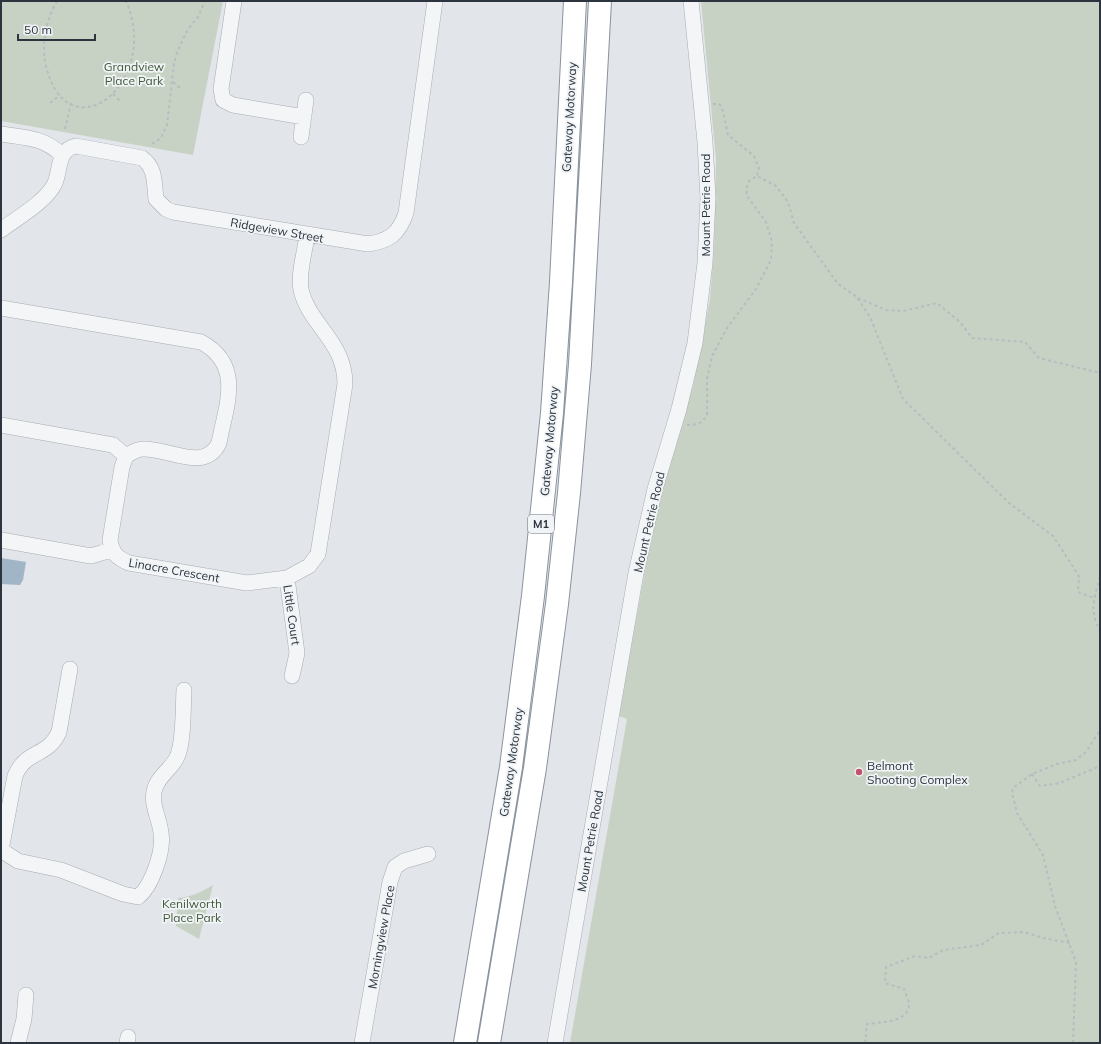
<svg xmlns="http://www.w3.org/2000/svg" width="1101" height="1044" viewBox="0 0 1101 1044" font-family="Mulish,sans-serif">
<rect width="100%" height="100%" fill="#e2e5e9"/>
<!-- green -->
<path fill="#c8d2c4" d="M1,1H223L193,155L1,121Z
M701,1H1100V1043H570L627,719L619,716L655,514L674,443L693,387L710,299L714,249L716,159Z
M213,885L199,939L176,926L178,898C191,897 202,892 213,885Z"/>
<!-- water -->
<path fill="#a0b5c5" d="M1,558L26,562L23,580L20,585L1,584Z"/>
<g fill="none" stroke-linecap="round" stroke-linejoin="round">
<!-- minor casing -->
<g stroke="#a7acb3" stroke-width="16">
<path id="minor" d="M234,1L221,89L223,100L233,105L304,117
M1,134C26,138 43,137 62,155
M301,137L306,100
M1,230C17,218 47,201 55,183C61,168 57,150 76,146L142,158C156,168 154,183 156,199L166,209L173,212L368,244C389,241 399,234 406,213L435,1
M1,308L201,342C244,365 226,405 219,443C205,473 168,448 143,449C137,449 131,453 126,456L122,467L110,540C112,553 117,558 129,563L247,583L287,578L309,566L318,554L345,384C345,341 309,325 301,290C298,273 305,252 307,235
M1,425L113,445L126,456
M1,540L91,556L111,550
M287,578L297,653L292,676
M1,850L18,861L61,870L123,894L138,897C152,886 164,851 161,833C160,820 151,805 154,792C156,777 172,769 177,757C184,743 183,706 184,690
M1,850L15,776C25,750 48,757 59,732L70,669
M18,1043L24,1019L26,995
M127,1043L128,1037
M362,1043L390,882L395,867L404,861L428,854
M555,1043L636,573L655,489L679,409L695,343L705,263L708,198L705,142L691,1"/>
</g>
<!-- highway casing -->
<g stroke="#8a939e" stroke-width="24">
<path id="highway" d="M465,1043L511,767L533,596L552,413L561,282L575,1
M489,1043L535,768L557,604L569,493L580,364L600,1"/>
</g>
<!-- path -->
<path stroke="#b8bbc0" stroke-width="2" stroke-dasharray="3 3" stroke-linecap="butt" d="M57,1C46,20 41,44 46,66C68,156 162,83 126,1
M173,82L180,88
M113,94L120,101
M50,103L60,95
M713,104H719L722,107L728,135L754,156L759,168L757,176
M65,129L71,103
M152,144L161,138L167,125L174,64L177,52L188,29L198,17L205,1
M858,298L886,310L903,311L937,303L960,322L972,338L1025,342L1039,358L1100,373
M687,425H693L702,422L707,415V379L712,356L727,328L756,289L771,260L772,242L766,222L747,196L746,189L749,181L757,176L776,186L788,202L794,223L838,284L857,297L870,317L903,399L1009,503L1053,536L1079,576L1078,592L1094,598
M1100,577C1094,600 1089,609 1100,631
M1032,774L1040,786L1060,783L1100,766
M865,1043L867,1024C880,1022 909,1023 909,1004C909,1000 905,993 904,989L885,983L886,967L915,956L929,958L943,950L981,945L999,933L1024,932L1043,938L1070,943
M1073,1043L1076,962L1055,906L1043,855L1017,813L1012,793L1013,788L1032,774L1057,764L1076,760L1086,752L1100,730"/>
<!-- minor -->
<use href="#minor" stroke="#f4f5f7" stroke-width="15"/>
<!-- highway -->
<use href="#highway" stroke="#fff" stroke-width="22"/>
</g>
<!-- markers -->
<circle fill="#c1536b" stroke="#f1f4f6" stroke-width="1.5" cx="859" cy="772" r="4"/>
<g text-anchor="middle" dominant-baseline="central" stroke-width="3.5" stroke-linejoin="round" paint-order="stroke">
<!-- shield labels -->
<rect fill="#f1f4f6" stroke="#666e76" stroke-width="1" x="528" y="515" width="26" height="18" rx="3"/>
<g font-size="11" font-weight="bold" fill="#2b343f">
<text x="541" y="524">M1</text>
</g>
<!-- park labels -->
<g font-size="12" fill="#42593a" stroke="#f1f4f6">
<text x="134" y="66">Grandview<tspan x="134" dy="14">Place Park</tspan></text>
<text x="192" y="903">Kenilworth<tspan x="192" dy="14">Place Park</tspan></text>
</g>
<!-- street labels -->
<g font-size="12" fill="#2b343f" stroke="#f1f4f6">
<text transform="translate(569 117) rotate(-87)">Gateway Motorway</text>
<text transform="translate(705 205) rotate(-90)">Mount Petrie Road</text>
<text transform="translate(277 230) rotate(10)">Ridgeview Street</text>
<text transform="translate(549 441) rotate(-85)">Gateway Motorway</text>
<text transform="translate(649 522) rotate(-77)">Mount Petrie Road</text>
<text transform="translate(174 570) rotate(10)">Linacre Crescent</text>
<text transform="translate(292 615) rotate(82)">Little Court</text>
<text transform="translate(511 762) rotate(-82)">Gateway Motorway</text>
<text transform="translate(590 841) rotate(-80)">Mount Petrie Road</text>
<text transform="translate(381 937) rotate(-80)">Morningview Place</text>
</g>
<!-- poi labels -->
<g font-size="12" fill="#2b343f" stroke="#f1f4f6" text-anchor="start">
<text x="867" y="765">Belmont<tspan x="867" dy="14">Shooting Complex</tspan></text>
</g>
</g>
<!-- border -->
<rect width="1101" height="1044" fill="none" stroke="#2b343f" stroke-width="4"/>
<!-- scale -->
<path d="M18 34v6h77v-6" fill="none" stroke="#2b343f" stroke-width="2"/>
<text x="24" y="34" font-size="12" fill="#2b343f" stroke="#f1f4f6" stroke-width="3" paint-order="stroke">50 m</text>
</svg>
